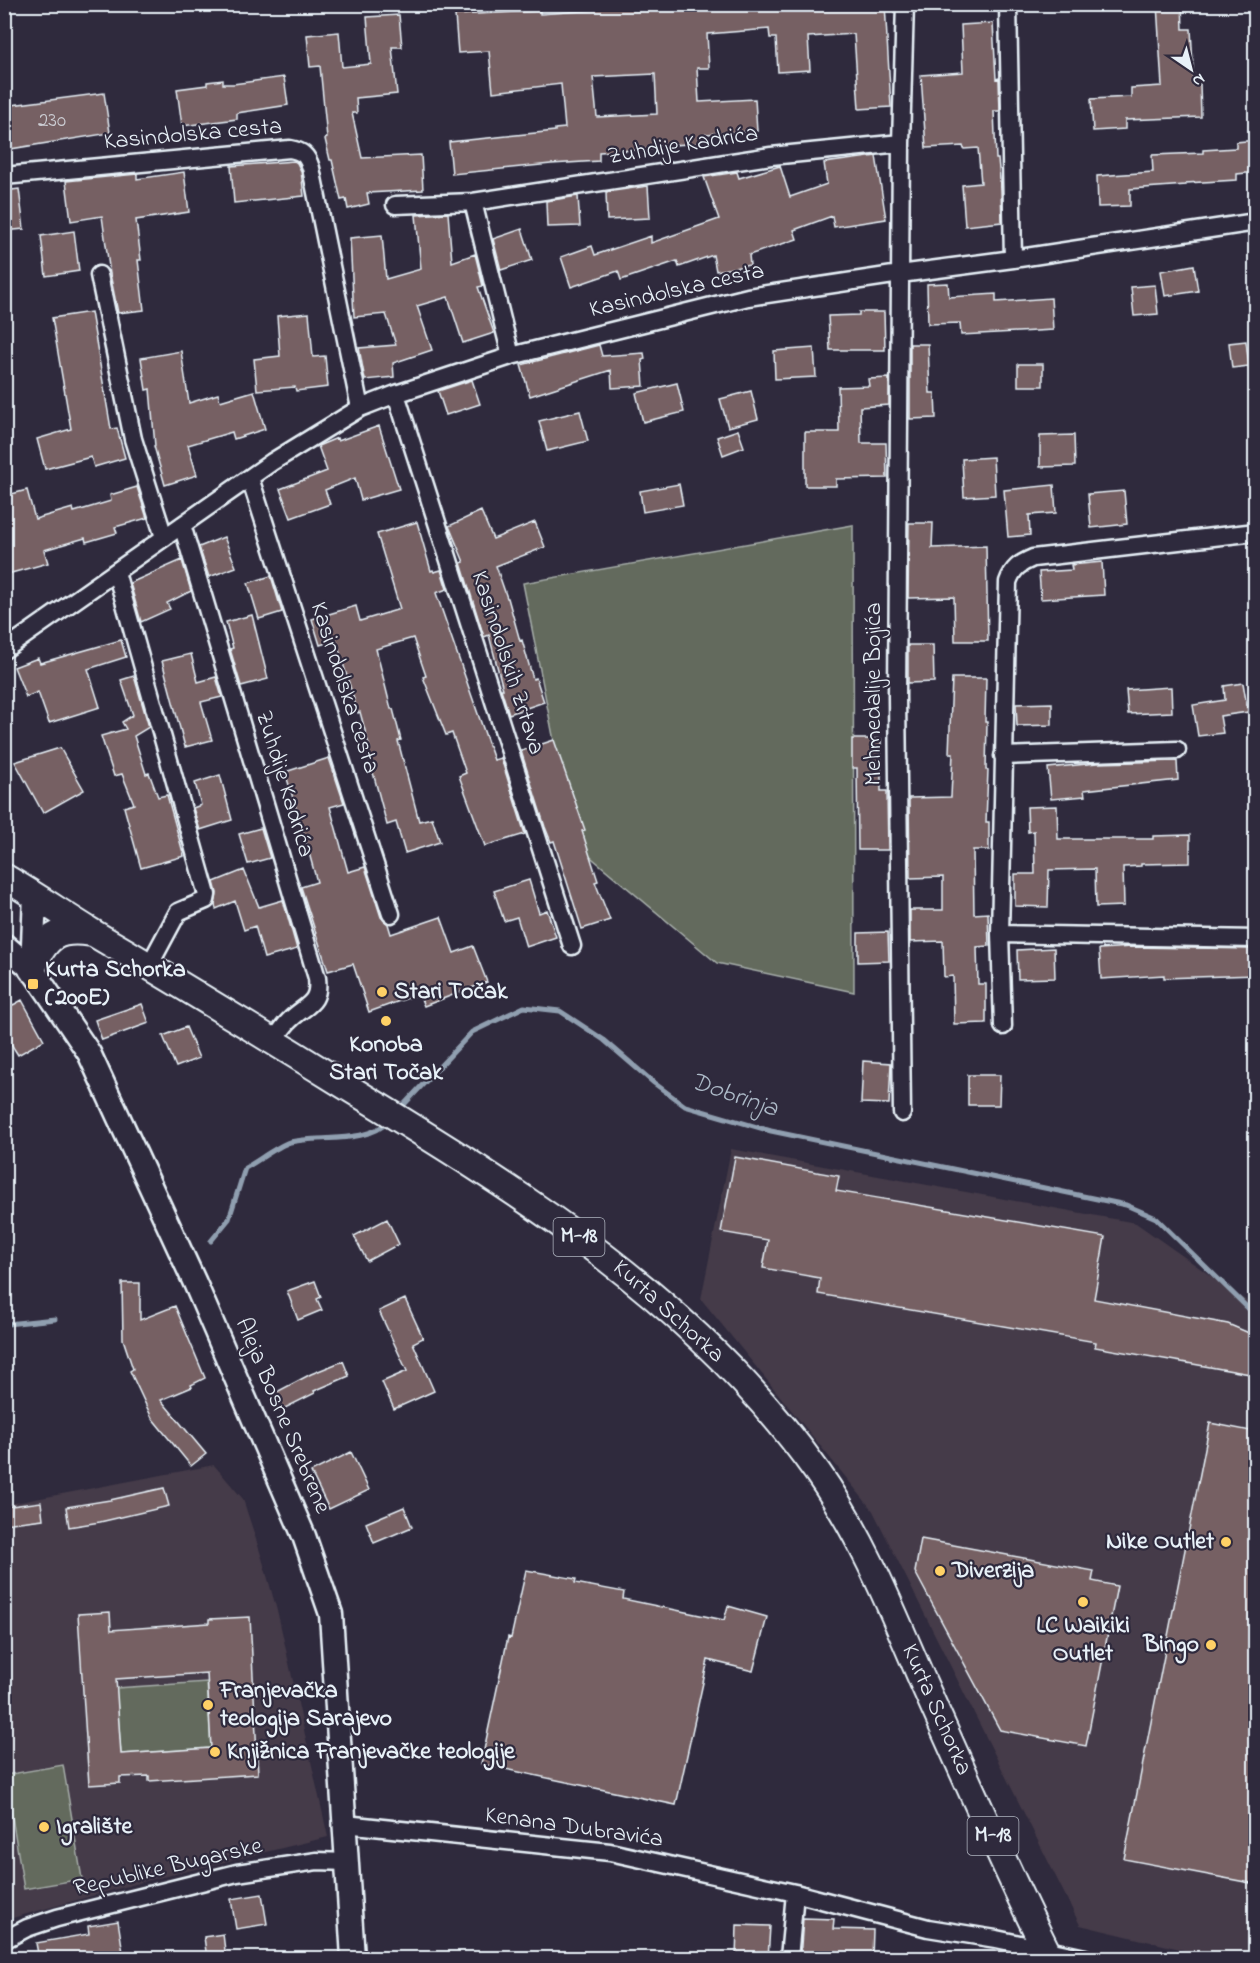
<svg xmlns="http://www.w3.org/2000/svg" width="1260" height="1963" viewBox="0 0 1260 1963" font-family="'Indie Flower',sans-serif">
<rect width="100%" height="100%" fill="#2f2a3d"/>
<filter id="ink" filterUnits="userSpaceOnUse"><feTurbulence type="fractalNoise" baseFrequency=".0167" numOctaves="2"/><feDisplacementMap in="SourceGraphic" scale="12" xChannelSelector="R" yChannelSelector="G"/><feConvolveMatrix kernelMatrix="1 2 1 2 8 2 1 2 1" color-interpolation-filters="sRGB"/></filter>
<g filter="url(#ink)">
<!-- built -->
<path fill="#443a48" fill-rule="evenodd" d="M731,1149L1136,1223L1255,1307V1958H1217L1080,1925L873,1511L701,1299Z
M214,1465L243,1499L262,1558L278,1614L328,1837L146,1881L9,1919L4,1885V1505ZM109,1612L111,1630L194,1624L116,1679L121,1754L256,1743L258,1774L150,1781L149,1776L132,1777L89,1785L78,1614Z"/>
<!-- green -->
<path fill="#646a5d" stroke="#a6aeaa" stroke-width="1.5" d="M853,525L854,992L717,963L574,843L523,583Z
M207,1682L211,1748L121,1754L116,1688Z
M63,1765L82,1879L24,1889L5,1775Z"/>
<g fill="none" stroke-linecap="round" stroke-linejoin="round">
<!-- stream -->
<path stroke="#909fb0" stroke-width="5" d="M398,1111L472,1032L524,1007L560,1011L604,1040L654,1083L685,1106L771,1131L1126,1205L1156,1218L1256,1316
M211,1241L229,1219L245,1168C258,1161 277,1146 290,1142C320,1135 367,1145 390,1120
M4,1326L7,1324L55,1319"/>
</g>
<!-- building -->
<path fill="#766163" stroke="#e8f1f8" stroke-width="1.5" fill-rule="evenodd" d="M603,4H885L891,107L859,109L854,34L808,37L810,70L778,72L776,38H770L769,29L707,34L709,68H697L699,102L755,99L757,131L706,134L707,143L654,146V149L599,152V161L551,164L452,174L449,142L555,131V129L565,128L561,84L493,92L489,51L458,53L455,15L540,11V14L595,10L594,5ZM655,74L657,114L597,117L593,77Z
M1157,4H1182L1183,29H1191L1194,85L1200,84L1201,117L1125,120V129L1093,131L1091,99L1131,97V88L1162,86Z
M399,15L402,47H392L397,94L356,98L357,113H352L362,158L421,155L423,190L367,193L369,204L348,209L346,199L341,200L332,160H330L325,139L327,138L320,66L310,67L307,35L339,32L342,67L371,64L367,17Z
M993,23L996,79L999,78V80L1000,111H994L996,159H998L1001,190L1002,222L965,226L962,185L981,183L978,148L964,149L963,146L926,148L921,75L963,72L961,25Z
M284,77L288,105L237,113V119L182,126L177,89L207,85V82L223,80V84H233Z
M104,93L110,133L4,150V106Z
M1256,140V172L1237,174V180L1186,183V185L1130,189V206L1098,207L1097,176L1153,172L1152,155L1203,153V150L1236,148V142Z
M876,156L886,219L834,227L832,216L794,230L797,239L749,255L750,265L716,271L713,255L679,267L677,261L621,280L618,271L571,287L561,257L592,246L595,255L651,236V243L719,219L704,177L737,172L739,178L780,166L790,197L827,184L824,163Z
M294,161L297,163L301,171L304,196L234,203L231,166Z
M184,172L189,212L136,220L141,260H138L144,310L118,313L110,274L102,216L71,221L66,181L137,174V179Z
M648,186L650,218L607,220L606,192Z
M19,189L24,229L4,231V191Z
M578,196L580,226L547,227L546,201Z
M448,213L452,262L475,254L483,286L478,287L494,333L463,343L448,297L417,306L432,350L393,363L394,377L365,380L359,348L396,345L386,314L354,317L350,238L382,235L386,279L421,269L416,215Z
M522,229L532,260L501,270L493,239Z
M74,231L79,271L46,276L41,236Z
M1194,265L1198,291L1165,296L1161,271Z
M948,283L949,297L996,294V302L1051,298L1053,330L961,335L960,323L928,324L927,284Z
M1155,285L1158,314L1134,316L1131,287Z
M91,312L111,429L117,428L125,458L94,467L91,457L45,469L37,439L71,429L52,318Z
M859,312H884L885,350H830L828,316L859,315Z
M309,313L313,357L325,356L328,387L296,391L295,387L257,390L254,359L280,356L277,316Z
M1246,341L1249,366L1232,368L1229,343Z
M910,344H928L930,393H935L936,418L910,419Z
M599,345L602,356L644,353L645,359L642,360L644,386L612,388L611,370L530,396L521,365Z
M814,348L816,377L775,379L774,351Z
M181,351L189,403L218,394L220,401L254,391L265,429L234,439L232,432L188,445L197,475L165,485L154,446H155L150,389L146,390L141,358Z
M1018,364H1043V386H1018Z
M889,378V405L860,407L861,443H886L887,478L836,479V486H805V432H839L838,387L869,386L868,379Z
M472,380L480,404L446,415L438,391Z
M677,383L684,412L643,422L636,393Z
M751,391L758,419L728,427L720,399Z
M580,411L588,441L547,451L539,421Z
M379,426L399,489L361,500L355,478L325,490L330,504L291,518L280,489L327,471L318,446L337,438L338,441Z
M738,430L744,447L723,455L717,437Z
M1074,435L1075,466L1040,467V436Z
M993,457L995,495L964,497L962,459Z
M679,484L683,505L643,512L640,491Z
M1054,485L1056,513L1029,515L1030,535L1008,537L1004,490Z
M137,487L147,518L115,527L117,533L86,542L85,538L44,550L48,563L4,575V496L27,490L35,519L73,508L74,512L111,501L110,495Z
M1124,491L1127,524L1091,528L1088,494Z
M481,511L493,539L535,522L545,547L496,566L507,598H508L520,641L522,640L533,679L536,678L544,702L509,714L501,689H503L489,635L484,637L461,563L464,562L449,526Z
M417,522L431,571L433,570L434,572L441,570L447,589L436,593L494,760L501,758L525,834L485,846L459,776L466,773L452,733L446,735L423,677L426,676L413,638L376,649L391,709H393L401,740L398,741L419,821L432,818L440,842L405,853L396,822L387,825L367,750L370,749L360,712L358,713L336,640L320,645L312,619L356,606L360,621L400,609L377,534Z
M909,523H933L932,548L986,546L988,641H955L954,597L908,598Z
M224,537L236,567L209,577L199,547Z
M182,560L191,591L167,603L170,609L141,622L130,583Z
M1102,562L1104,595L1041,599L1039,572L1072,570L1071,565Z
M271,576L282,612L259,619L248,583Z
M252,615L268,679L241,686L230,649L233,648L226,622Z
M121,640L126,657L88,669L100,707L49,723L38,692L26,697L14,667L38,658L40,663Z
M908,645H933L934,682L908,683Z
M191,654L198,682L216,677L222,697L201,702L212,740L185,747L162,661Z
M134,676L149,727L134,736L146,774L149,773L158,797L167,795L184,856L141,868L124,807L134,804L122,774L114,776L101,736L126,729L122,722L133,715L121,680Z
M952,678H986L985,722H987L986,770H988L986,822H989V850H973L974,914L988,913L989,946L977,947L978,984H986V1023L954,1024L953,976L944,977L943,941L910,942V910H943V877L910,878L909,798L951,797L953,753H949Z
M1243,683L1248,712L1220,716L1223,733L1198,736L1193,705L1225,700L1224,686Z
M1171,687L1172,712L1128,714L1126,690Z
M1052,703V725L1017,726L1016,704Z
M852,739H881V791H887L888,850H858L857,768H852Z
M554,740L585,830L582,831L598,881L595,882L610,920L582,929L554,841L551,842L545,827L521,751Z
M60,748L84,790L43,813L15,762Z
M329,758L344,803L330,807L348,872L365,867L381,917L388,924L391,934L441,917L454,953L473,946L487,982L424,1006L419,994L369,1012L353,964L328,971L301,887L317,882L303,831L285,772Z
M1177,761L1178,780L1084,790L1085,796L1051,799L1048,768L1097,763Z
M220,775L232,820L200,830L193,808L201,805L195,783Z
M1057,806L1058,839H1153V836L1190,835V863L1141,864V866L1123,867L1124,906L1096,907L1095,869L1049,870L1048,907L1015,906V874H1035L1034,831L1028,832L1027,807Z
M261,828L270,858L248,864L239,834Z
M244,870L259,907L283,900L297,949L264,958L255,926L244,930L235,901L216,909L215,905L217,893L214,882Z
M529,880L539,913L547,910L556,937L526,947L517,917L504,921L494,891Z
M888,932L889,961L858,962V933Z
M1132,947L1256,949V975L1164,978V975L1101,979L1099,949Z
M1054,948L1055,978L1018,979L1017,950Z
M22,1000L44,1040L18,1055L4,1033V1010Z
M142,1004L149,1023L102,1040L95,1020Z
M186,1027L199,1058L176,1067L163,1036Z
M863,1061L891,1063L889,1104L861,1103Z
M968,1075H1000L999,1105H968Z
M735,1157L839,1176L836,1191L1105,1237L1094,1299L1228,1324L1256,1336V1375L1095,1347L1096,1342L818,1294L820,1278L763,1268L768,1240L721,1232Z
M387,1219L399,1244L367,1261L354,1236Z
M315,1281L321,1297L317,1299L322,1310L298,1320L287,1291Z
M122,1283H140V1320L175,1306L205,1378L191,1385L192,1387L161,1400L206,1454L191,1466L152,1418L130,1371L133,1369L123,1339Z
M405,1299L423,1338L413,1343L434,1391L394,1409L382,1382L407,1371L379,1311Z
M343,1361L349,1376L314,1391L315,1393L279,1411L271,1395L311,1374Z
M1210,1423L1256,1432V1884L1124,1859Z
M351,1452L369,1490L329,1509L311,1472Z
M164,1488L169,1506L100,1522L69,1527L66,1507L110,1500Z
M41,1502L43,1519L4,1524V1507Z
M404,1507L412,1527L374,1543L366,1523Z
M921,1539L1094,1571L1092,1581L1117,1586L1086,1746L1000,1730L915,1572Z
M526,1570L576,1579L575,1583L624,1592L623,1599L724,1620L728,1606L767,1617L753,1671L708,1660L676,1805L481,1764L508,1637L511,1638Z
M110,1612L111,1630L209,1623V1619L250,1617L258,1774L149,1781V1776L120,1777V1783L89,1785L78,1614ZM207,1673L211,1748L121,1754L116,1679Z
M262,1894L267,1924L236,1929L231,1899Z
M803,1918L834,1919L833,1929L873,1930L872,1959H800Z
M118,1921L124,1959H39L36,1943L89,1934L88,1926Z
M737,1925L770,1926L768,1959H736Z
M223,1934L226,1959H207L204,1937Z"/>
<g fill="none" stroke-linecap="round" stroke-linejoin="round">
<!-- street casing -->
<g stroke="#e8f1f8" stroke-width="21">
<path id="street" d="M1008,4L1013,259
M4,176L290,149C302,151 307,155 311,168L360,408
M473,202L511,356
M395,205L473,202L771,156L901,143
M99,275L133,439L164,537
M396,394L572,946
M250,478L391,914
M182,525L317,978C320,1004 307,1004 291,1019C284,1025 279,1034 273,1041
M116,572L207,895L206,900L178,912L149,966
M4,650L272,462L360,408L396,394L511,356L748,297L900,274L1013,259L1256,222
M1003,756L1177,750
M1000,934L1256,939
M1003,1026L1000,934L1008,582C1013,568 1019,564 1033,558L1256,532
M902,1113L897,697L901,143L905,4
M345,1824L610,1852L795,1893L928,1928L996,1939L1085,1958
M4,1940L27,1928L57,1918L237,1873L317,1861L347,1862
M789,1958L795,1893"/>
</g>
<!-- secondary casing -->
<g stroke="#e8f1f8" stroke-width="27">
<path id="secondary" d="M4,945L32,969L89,1053L195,1283L304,1536L331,1614L353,1958
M32,969L35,895"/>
</g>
<!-- primary casing -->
<g stroke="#e8f1f8" stroke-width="30">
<path id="primary" d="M4,877C33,894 61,913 90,931C108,942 126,952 144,963C211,1003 278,1044 344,1085C520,1192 697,1301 818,1473C863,1537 892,1610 923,1682C964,1774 1005,1868 1050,1958
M32,969C45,937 57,927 92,933"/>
</g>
<!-- street -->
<use href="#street" stroke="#2f2a3d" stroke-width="16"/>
<!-- secondary -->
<use href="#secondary" stroke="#2f2a3d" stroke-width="22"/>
<!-- primary -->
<use href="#primary" stroke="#2f2a3d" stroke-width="26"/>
</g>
</g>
<!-- markers -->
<g fill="#ffd166" stroke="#2f2a3d" stroke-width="2">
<rect x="27" y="978" width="12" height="12" rx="3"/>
<circle cx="382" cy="992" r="6"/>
<circle cx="386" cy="1021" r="6"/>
<circle cx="1226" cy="1542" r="6"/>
<circle cx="940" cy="1571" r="6"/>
<circle cx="1083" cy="1602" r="6"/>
<circle cx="1211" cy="1645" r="6"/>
<circle cx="208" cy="1705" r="6"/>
<circle cx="215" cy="1752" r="6"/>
<circle cx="44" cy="1827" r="6"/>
</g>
<g text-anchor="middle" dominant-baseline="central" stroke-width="4.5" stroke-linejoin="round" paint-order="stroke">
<!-- number labels -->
<g font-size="21" fill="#cccdd3">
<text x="52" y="121">230</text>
</g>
<!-- shield labels -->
<g fill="#2f2a3d" stroke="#b0b5c0" stroke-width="1.5">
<rect x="553.5" y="1218" width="51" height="38" rx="4.5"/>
<rect x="967.5" y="1817" width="51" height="38" rx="4.5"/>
</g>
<g font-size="22" font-weight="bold" fill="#e8f1f8">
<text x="579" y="1237">M-18</text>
<text x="993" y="1836">M-18</text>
</g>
<!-- street labels -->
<g font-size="24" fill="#e8f1f8" stroke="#2f2a3d">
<text transform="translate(193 135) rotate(-5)">Kasindolska cesta</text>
<text transform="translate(683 146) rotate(-9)">Zuhdije Kadrića</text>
<text transform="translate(677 291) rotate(-13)">Kasindolska cesta</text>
<text transform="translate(507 663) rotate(72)">Kasindolskih Zrtava</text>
<text transform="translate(344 688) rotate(72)">Kasindolska cesta</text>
<text transform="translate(874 694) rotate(-90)">Mehmedalije Bojića</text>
<text transform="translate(284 784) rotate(73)">Zuhdije Kadrića</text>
<text transform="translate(668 1312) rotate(42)">Kurta Schorka</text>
<text transform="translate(282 1416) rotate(67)">Aleja Bosne Srebrene</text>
<text transform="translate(936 1710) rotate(66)">Kurta Schorka</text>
<text transform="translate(574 1828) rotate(8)">Kenana Dubravića</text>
<text transform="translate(168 1868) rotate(-13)">Republike Bugarske</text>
</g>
<!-- poi labels -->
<g font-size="24" font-weight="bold" fill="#e8f1f8" stroke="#2f2a3d" text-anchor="start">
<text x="45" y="970">Kurta Schorka<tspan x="45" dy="28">(200E)</tspan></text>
<text x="394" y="992">Stari Točak</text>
<text x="386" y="1045" text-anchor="middle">Konoba<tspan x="386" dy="28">Stari Točak</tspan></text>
<text x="1214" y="1542" text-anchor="end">Nike Outlet</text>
<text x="952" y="1571">Diverzija</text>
<text x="1083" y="1626" text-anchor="middle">LC Waikiki<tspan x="1083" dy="28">Outlet</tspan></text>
<text x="1199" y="1645" text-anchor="end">Bingo</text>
<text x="220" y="1691">Franjevačka<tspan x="220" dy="28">teologija Sarajevo</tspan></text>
<text x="227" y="1752">Knjižnica Franjevačke teologije</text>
<text x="56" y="1827">Igralište</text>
</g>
<!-- water labels -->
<g font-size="26" font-style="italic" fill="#adbac8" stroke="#2f2a3d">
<text transform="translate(734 1096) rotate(19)">Dobrinja</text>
</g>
</g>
<!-- margin -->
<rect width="1260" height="1963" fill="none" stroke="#2f2a3d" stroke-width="24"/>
<rect x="12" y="12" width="1236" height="1939" fill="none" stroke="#e8f1f8" stroke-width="2" filter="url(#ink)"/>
<!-- north arrow -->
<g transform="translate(1191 69) rotate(145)" stroke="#2f2a3d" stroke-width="4.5" paint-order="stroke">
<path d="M0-4.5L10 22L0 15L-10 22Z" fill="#e8f1f8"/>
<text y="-9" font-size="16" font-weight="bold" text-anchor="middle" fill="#e8f1f8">N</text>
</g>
</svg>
